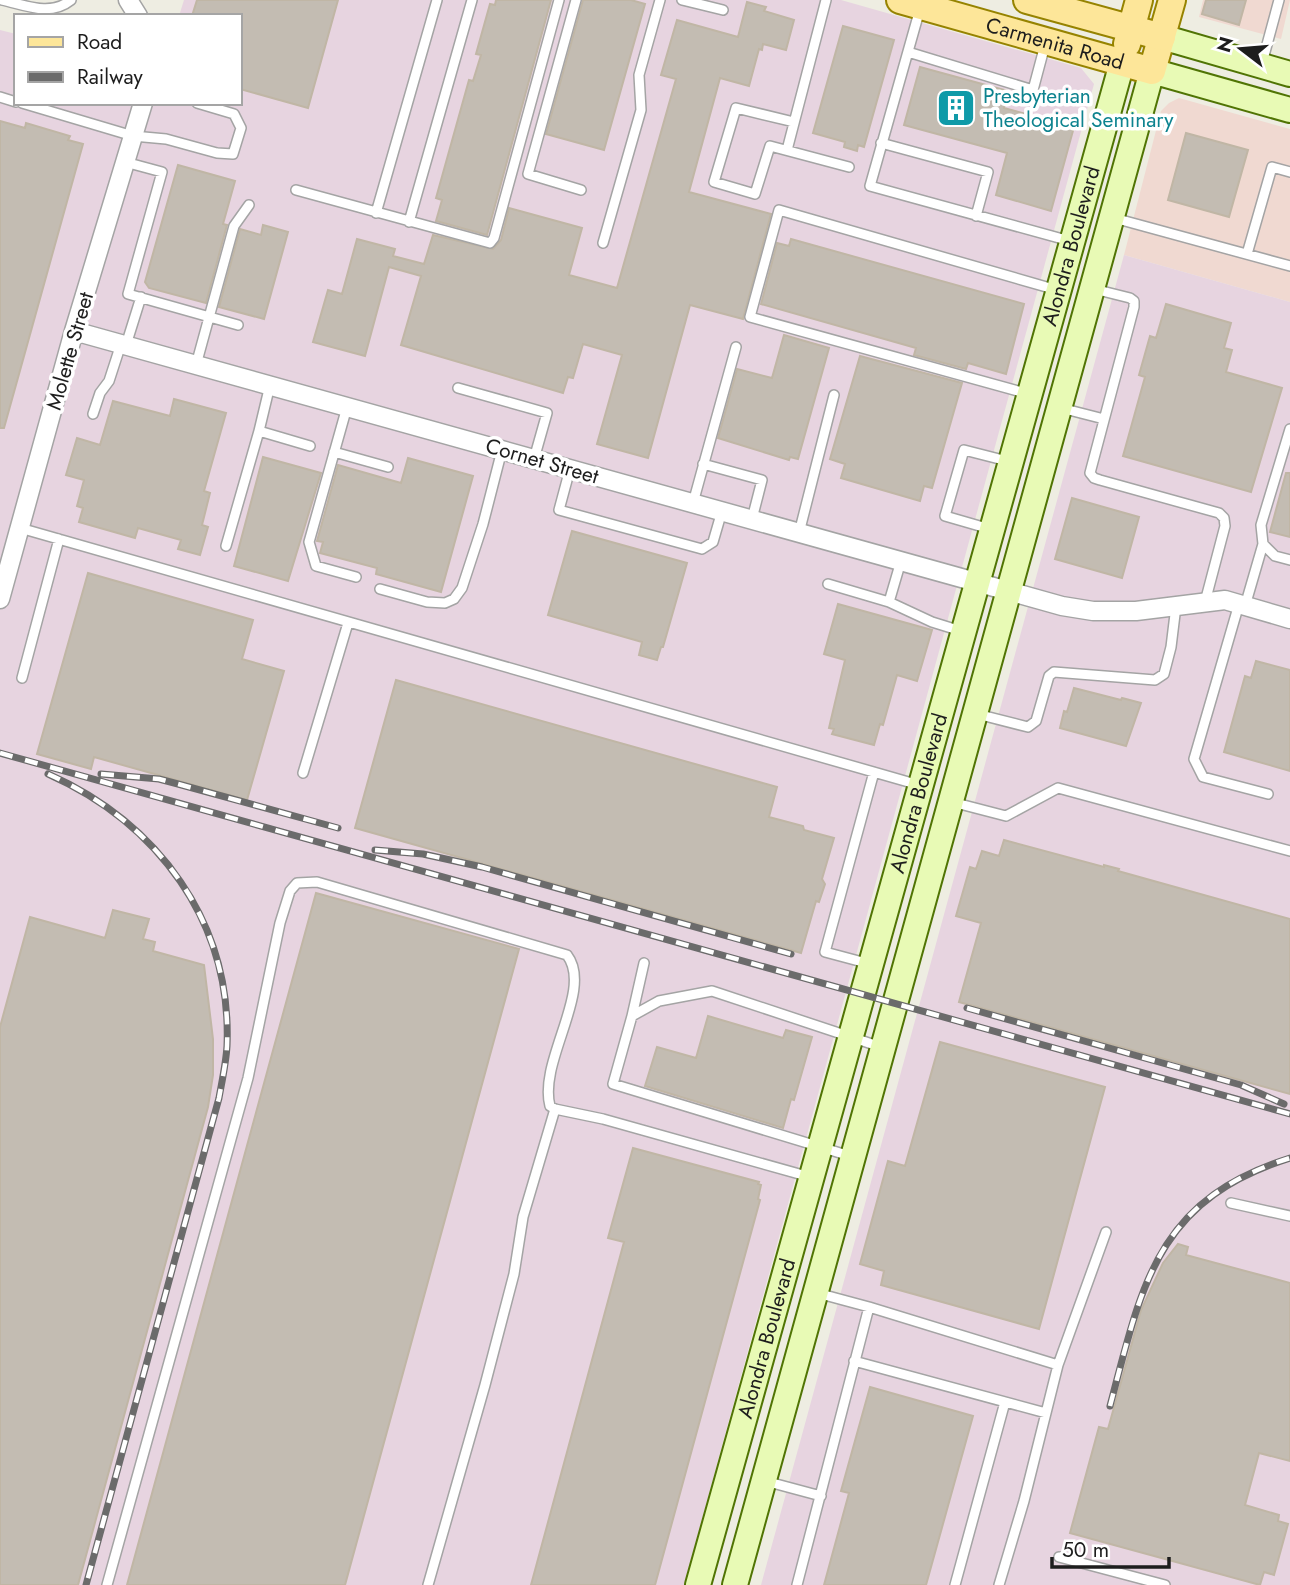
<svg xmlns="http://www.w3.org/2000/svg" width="1290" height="1585" viewBox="0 0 1290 1585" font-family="Jost,sans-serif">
<rect width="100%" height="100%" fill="#eeede2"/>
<!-- commercial -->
<path fill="#f0d9d1" d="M1203,0H1290L1281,39L1199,17Z
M1179,98L1290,129V302L1124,255L1161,111L1169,103Z"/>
<!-- industrial -->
<path fill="#e7d4e0" d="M184,0H841L1081,68L1094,84L684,1585H0V30L16,34V103H240V16H179Z
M1124,255L1290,302V1585H761Z"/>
<!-- building -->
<path fill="#c3bcb2" stroke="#c0b6a5" stroke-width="2" d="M197,0H338L308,108L240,89V16H192Z
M496,0H551L487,235L436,221L442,200L436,198L469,80L473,81L481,55L476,54L490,4L495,5Z
M583,0H631L645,4L604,150L546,134Z
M1206,0H1246L1239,25L1202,14Z
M747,2L766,7L764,11L794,20L786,50L763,44L762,50L759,49L749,86L720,78L689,192L771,214L743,319L690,305L648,458L597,444L622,355L583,344L573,378L568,377L563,393L401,345L421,276L389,267L365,356L313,342L328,290L342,294L357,239L395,249L393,256L424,264L433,235L493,249L501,240L509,208L582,228L569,275L617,288L676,79L661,75L677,20L738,37Z
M843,26L894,40L864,147L858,145L857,151L844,147L845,142L813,133Z
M920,67L1008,91L1004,108L1074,127L1051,211L996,195L1007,153L904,125Z
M0,121L25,128L26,123L70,136L68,140L83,144L4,428H0Z
M1186,133L1248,150L1229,217L1168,200Z
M178,165L235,181L223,224L227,225L206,303L149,288L145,282Z
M263,225L288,232L264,319L219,307L240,229L261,235Z
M791,239L1024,304L1006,374L968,363L966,369L914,355L916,348L761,304L777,243L789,246Z
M1166,304L1231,323L1224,348L1232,350L1226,372L1282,388L1251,492L1123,456L1145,377L1139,375L1150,336L1156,338Z
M784,335L829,348L798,459L790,457L789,460L718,438L737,369L772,378Z
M860,356L962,383L932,488L924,486L920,501L841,478L845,464L830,459Z
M174,399L226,413L204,491L210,493L202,525L208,527L200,555L178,549L181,540L138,528L135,538L79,522L83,508L77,506L84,480L66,475L77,438L100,445L113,401L170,416Z
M263,457L321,473L288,581L234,566Z
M408,458L473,476L441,592L376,574L377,568L320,553L323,542L317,541L338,465L401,483Z
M1286,473H1290V537L1270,532Z
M1072,498L1139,517L1122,578L1055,559Z
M572,531L687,563L663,647H661L657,660L639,655L642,642L548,615Z
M88,573L253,620L242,659L284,671L247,800L94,757L91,769L37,754Z
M838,604L932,630L917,681L897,675L883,725L880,724L874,745L832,734L834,729L829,728L845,660L824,654Z
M1256,661L1290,670V771L1224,752L1245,676L1251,678Z
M396,680L777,787L769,817L803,826L804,830L834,838L822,879L825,884L819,902L816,901L801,953L355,828Z
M1074,688L1121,700L1122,698L1141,703L1126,746L1060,728L1064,711L1067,712Z
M1004,840L1104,867V865L1119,869L1118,871L1290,919V1094L959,1002L981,923L956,916L970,867L976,869L982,851L999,856Z
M316,893L519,949L345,1585H127Z
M113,910L149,919L143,939L155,942L153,951L204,965L213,1039V1075L208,1107L78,1585H0V1027L30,917L105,938Z
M708,1016L783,1038L786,1030L812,1037L794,1100L791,1099L783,1128L645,1086L657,1047L696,1058Z
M940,1042L1105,1087L1039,1329L881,1285L884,1271L860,1264L888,1161L905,1166Z
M633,1148L759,1182L758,1184L761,1185L758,1199L760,1200L655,1585H531L624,1242L608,1238Z
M1178,1244L1188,1247L1186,1255L1290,1283V1461L1259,1453L1245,1505L1279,1515L1278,1521L1288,1524L1274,1575L1264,1572L1260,1585L1070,1533L1099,1427L1108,1429L1141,1310L1163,1263Z
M870,1387L973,1416L926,1585H824L849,1493L841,1491Z"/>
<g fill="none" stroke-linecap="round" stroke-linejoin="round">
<!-- service casing -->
<g stroke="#a4a4a4" stroke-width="12">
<path id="service" d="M2,0C25,5 50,17 71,0
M576,0L528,174L581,190
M682,0L723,10
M920,9L870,186L1070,241
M908,52L1033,90L1045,45
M1262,63L1279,0
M0,97L16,102
M22,103L133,136L166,139L217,153L233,154L241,128L234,114L197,103
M794,122L736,108L714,182L755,194L770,146L849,167
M881,143L988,172L976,216
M787,150L826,0
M125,162L162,172L128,294L238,325
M296,190L490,243L494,238L559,0
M376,213L437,0
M1114,218L1290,266
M409,222L472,0
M603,243L641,110L639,75L660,0
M1247,254L1272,167L1290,172
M1094,289L1130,298L1134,301V307L1090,473L1094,478L1100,480L1219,513L1224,518L1225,526L1205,602
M126,345L141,297
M196,365L234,226L249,205
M458,388L547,413L534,459
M1029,394L750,317L779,210L1057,290
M347,407L309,542L316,566L356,577
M1061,408L1104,419
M93,414L100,393L109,381L121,344
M1290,429L1261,525L1263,544L1275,556L1290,560
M259,431L310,446
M334,452L388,467
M703,464L762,480L752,519
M570,469L559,510L702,549L713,542L722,511
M693,503L736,347
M20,528L919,785
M990,529L945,516L964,450L1011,462
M799,533L834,395
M226,546L259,431L270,385
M901,561L889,602L932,622L961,631
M828,584L889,602
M380,589L427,602L445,603L454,599L462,588L483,524L502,450
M1239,604L1194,759L1203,777L1268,794
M1245,606L1263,544
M22,678L59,539
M977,714L1028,727L1036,721L1049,676L1054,672L1155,680L1164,674L1171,647L1176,606
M303,773L348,623
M952,802L1006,816L1058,788L1290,851
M870,964L825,952L874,772
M632,1016L644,963
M850,1156L613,1084L632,1016L659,1001L712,991L881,1047
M1231,1203L1290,1216
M817,1293L869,1307
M854,1361L1046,1413
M1058,1365L1106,1232
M765,1481L821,1496
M1059,1557L1165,1585
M107,1585L248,1078L280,923L290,891L297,883L317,882L567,955C594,990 538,1061 550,1106L555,1109
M428,1585L485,1385L514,1274L523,1217L555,1109L603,1119L810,1177
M797,1585L869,1307L1058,1365L1024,1501L999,1585
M955,1585L1005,1402"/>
</g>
<!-- minor casing -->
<g stroke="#a4a4a4" stroke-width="21">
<path id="minor" d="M128,0L138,16
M74,331L1062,606L1093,611H1136L1225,600L1290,619
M0,599L74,331L143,103"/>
</g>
<!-- secondary casing -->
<g stroke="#507404" stroke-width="28">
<g id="secondary">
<path d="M1162,37L1290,74"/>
<path id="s1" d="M698,1585L1122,63"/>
<path d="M735,1585L1152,71L1290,110"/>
</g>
</g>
<!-- primary casing -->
<g stroke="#968300" stroke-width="30">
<g id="primary">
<path id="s2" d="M900,0L1152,71L1172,0"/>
<path d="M1027,0L1162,37"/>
<path d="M1127,44L1139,0"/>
</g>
</g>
<!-- service -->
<use href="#service" stroke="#fff" stroke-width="9"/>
<!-- minor -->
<use href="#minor" stroke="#fff" stroke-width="18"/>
<!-- secondary -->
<use href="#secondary" stroke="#e8fab5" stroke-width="24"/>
<!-- primary -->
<use href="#primary" stroke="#fde699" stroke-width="26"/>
<!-- rail casing -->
<g stroke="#6b6b6b" stroke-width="7">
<path id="rail" d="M0,753L1290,1114
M48,774C158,823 232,922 227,1046C226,1063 222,1081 219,1098L86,1585
M101,774L159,779L178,784L338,828
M375,850L423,854L482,867L791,954
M967,1008L1241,1085L1284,1104
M1110,1406C1142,1285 1156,1200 1290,1158"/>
</g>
<!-- rail -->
<use href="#rail" stroke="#fff" stroke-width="4.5" stroke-dasharray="13" stroke-linecap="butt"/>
</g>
<!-- icons -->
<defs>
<g id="building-square" transform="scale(2.0125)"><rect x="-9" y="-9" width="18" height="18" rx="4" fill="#0f9aa8" stroke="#fff"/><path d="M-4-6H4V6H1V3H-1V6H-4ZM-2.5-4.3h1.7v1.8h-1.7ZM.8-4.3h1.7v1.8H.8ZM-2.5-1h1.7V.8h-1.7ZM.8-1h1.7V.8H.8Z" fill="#fff"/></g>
</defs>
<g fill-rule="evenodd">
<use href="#building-square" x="956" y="108"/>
</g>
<g text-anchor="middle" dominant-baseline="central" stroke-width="7" stroke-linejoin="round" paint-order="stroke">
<!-- street labels -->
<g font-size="21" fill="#1d1d1d" stroke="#fff">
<text stroke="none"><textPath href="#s2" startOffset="161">Carmenita Road</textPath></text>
<text stroke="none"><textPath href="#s1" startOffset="1390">Alondra Boulevard</textPath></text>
<text transform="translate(70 351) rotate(-74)">Molette Street</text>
<text transform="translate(542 461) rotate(16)">Cornet Street</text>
<text stroke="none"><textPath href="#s1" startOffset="822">Alondra Boulevard</textPath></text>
<text stroke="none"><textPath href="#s1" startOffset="256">Alondra Boulevard</textPath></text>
</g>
<!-- culture labels -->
<g font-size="21" fill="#0d838f" stroke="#fff" text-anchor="start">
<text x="983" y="96">Presbyterian<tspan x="983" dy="24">Theological Seminary</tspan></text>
</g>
</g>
<!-- legend -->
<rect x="14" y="14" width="228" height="91" fill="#ffffff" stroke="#a5a5a5" stroke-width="2"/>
<rect x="28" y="37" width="35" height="10" fill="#fde699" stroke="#a5a5a5" stroke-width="2"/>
<text x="77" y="49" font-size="21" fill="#1d1d1d">Road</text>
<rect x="28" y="72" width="35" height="10" fill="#6b6b6b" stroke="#a5a5a5" stroke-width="2"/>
<text x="77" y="84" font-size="21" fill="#1d1d1d">Railway</text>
<!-- north arrow -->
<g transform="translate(1241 49) rotate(286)" stroke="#ffffff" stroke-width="5" paint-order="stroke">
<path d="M0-5L12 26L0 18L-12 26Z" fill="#1d1d1d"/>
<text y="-10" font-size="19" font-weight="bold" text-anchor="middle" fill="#1d1d1d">N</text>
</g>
<!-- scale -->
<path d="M1052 1557v10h117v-10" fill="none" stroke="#1d1d1d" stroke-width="3.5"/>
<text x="1062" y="1557" font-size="21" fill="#1d1d1d" stroke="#ffffff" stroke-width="5" paint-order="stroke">50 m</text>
</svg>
